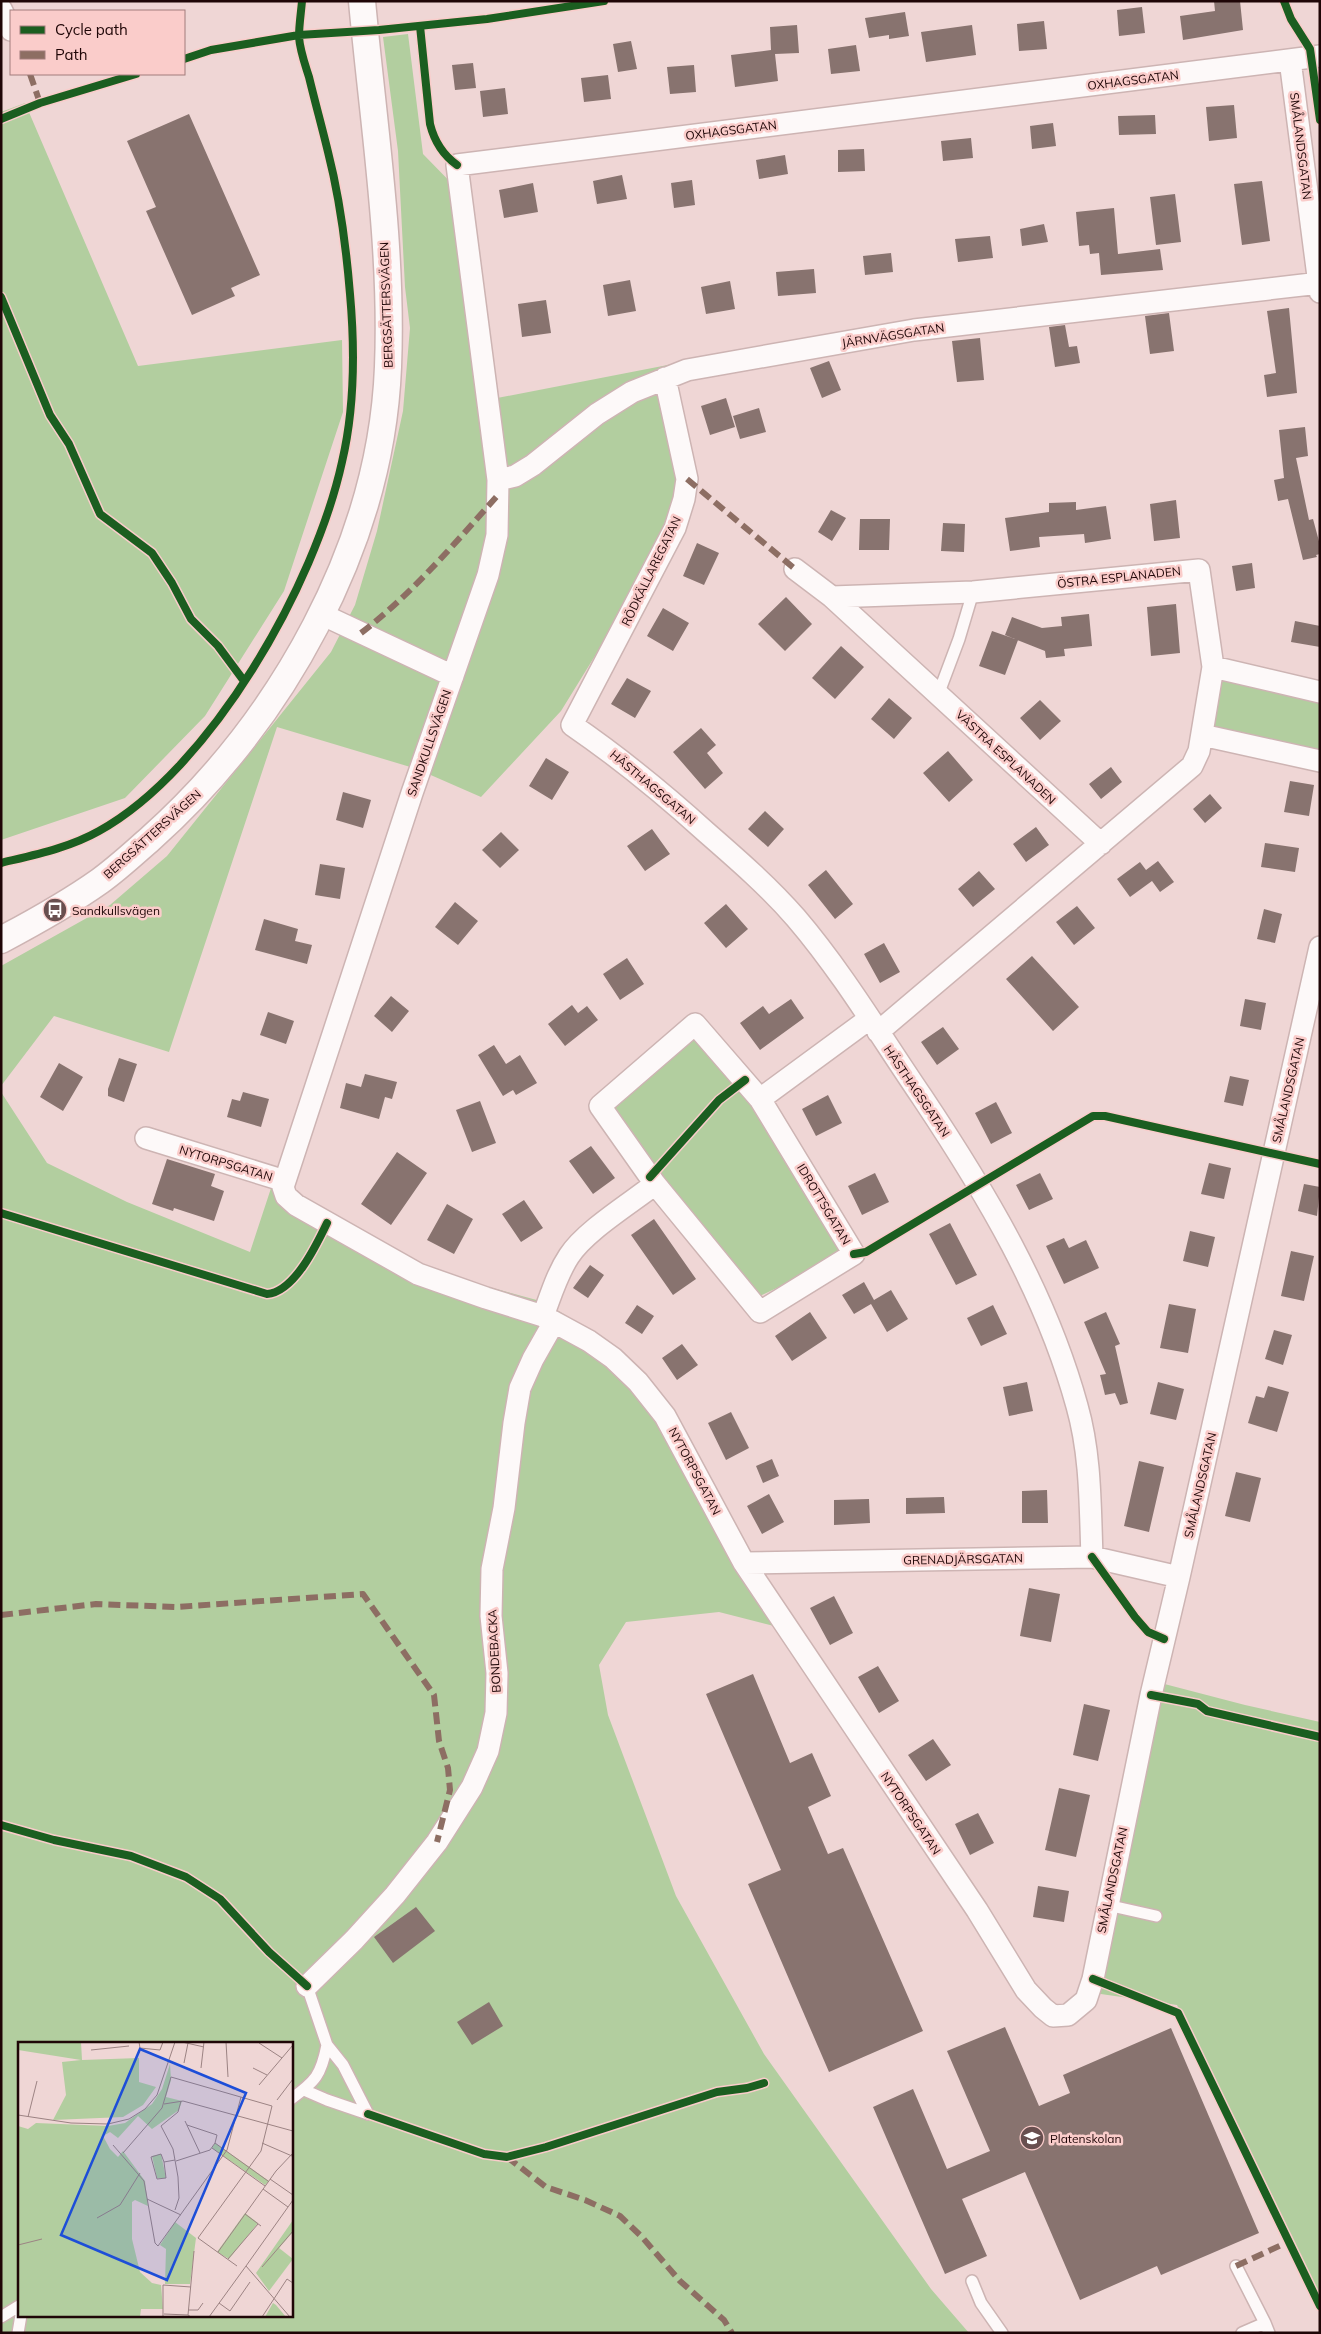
<svg xmlns="http://www.w3.org/2000/svg" width="1321" height="2334" viewBox="0 0 1321 2334" font-family="Mulish,sans-serif">
<rect width="100%" height="100%" fill="#efd6d5"/>
<!-- green -->
<path fill="#b2ce9f" fill-rule="evenodd" d="M408,34L423,154L462,194L492,399L678,363L673,418L685,474L667,539L561,711L481,797L417,769L277,727L169,1052L54,1016L1,1086V966L110,905L167,856L331,652L355,605L377,531L403,411L410,328L405,287L398,151L383,37Z
M25,103L138,366L342,340L343,412L284,591L205,716L125,798L1,840V112Z
M1211,666L1320,688V756L1202,730Z
M694,1027L755,1090L853,1252L760,1296L603,1103Z
M1,1092L47,1163L127,1202L250,1252L278,1167L299,1201L438,1273L544,1302L593,1332L649,1384L786,1629L719,1612L626,1622L599,1665L608,1715L676,1896L764,2054L931,2289L969,2333H1ZM19,2043H291V2315H19Z
M1153,1681L1245,1705L1320,1722V2303L1177,2005L1094,1993Z"/>
<!-- building -->
<path fill="#88736f" d="M1214,1H1240L1243,30L1183,40L1180,16L1215,11Z
M1142,7L1145,33L1119,36L1117,10Z
M905,12L909,36L889,39V35L869,38L865,18Z
M1044,21L1047,49L1019,51L1017,24Z
M797,25L799,53L775,54L778,81L735,87L731,55L771,50L770,27Z
M972,25L976,55L926,62L921,32Z
M631,41L637,69L618,72L613,44Z
M856,45L860,71L831,74L828,49Z
M473,63L476,88L455,90L452,65Z
M694,65L696,92L670,94L667,67Z
M608,75L611,99L584,102L581,78Z
M505,88L508,114L483,117L480,91Z
M1234,105L1237,138L1209,141L1206,107Z
M189,114L260,275L231,288L235,296L192,315L146,211L156,207L127,141Z
M1155,115L1156,134L1119,135L1118,116Z
M1053,123L1056,146L1032,149L1030,126Z
M971,138L973,158L943,161L941,141Z
M864,149L865,171L838,172V150Z
M785,155L788,174L759,179L756,160Z
M622,175L627,199L597,204L593,181Z
M692,180L695,205L674,208L671,183Z
M1262,181L1270,241L1242,245L1234,184Z
M533,183L538,212L504,218L499,190Z
M1175,194L1181,242L1156,245L1150,197Z
M1114,208L1118,254L1160,249L1163,270L1101,275L1099,253L1090,254L1089,245L1079,246L1076,212Z
M1044,224L1048,242L1022,246L1020,229Z
M990,236L993,258L958,262L955,239Z
M891,253L893,272L865,275L863,256Z
M814,269L816,293L778,296L776,272Z
M630,280L636,311L608,316L603,285Z
M730,281L735,309L706,314L701,287Z
M546,300L551,333L522,337L518,304Z
M1289,308L1297,393L1267,397L1264,375L1276,373L1267,311Z
M1169,313L1174,351L1150,354L1145,316Z
M1065,325L1069,347L1077,346L1080,363L1055,367L1049,327Z
M980,338L984,380L957,382L952,341Z
M829,361L841,390L822,398L810,368Z
M726,398L735,427L710,435L701,406Z
M759,408L766,432L740,439L733,416Z
M1305,427L1308,456L1296,458L1309,520L1313,519L1320,545V554L1316,555L1317,557L1303,560L1288,499L1278,501L1274,480L1284,478L1279,430Z
M1176,500L1180,538L1154,541L1150,504Z
M1076,502V510L1106,506L1111,539L1085,543L1084,534L1039,537L1040,547L1010,551L1005,518L1049,512V503Z
M831,510L846,518L832,541L818,532Z
M860,519H890L889,550H859Z
M943,523L965,524L964,552L941,551Z
M697,543L719,553L704,585L683,576Z
M1252,563L1255,588L1236,591L1232,566Z
M786,597L812,624L785,651L758,624Z
M1176,604L1180,653L1151,656L1147,607Z
M663,608L689,623L673,651L647,636Z
M1089,614L1092,646L1064,649L1065,656L1046,658L1045,651L1005,635L1012,617L1042,628L1062,626L1061,617Z
M1295,621L1320,626V647L1291,642Z
M992,631L1018,640L1005,675L979,666Z
M841,646L864,667L835,699L812,678Z
M627,678L651,691L635,718L611,704Z
M889,698L912,718L894,739L871,719Z
M1040,700L1061,721L1040,740L1020,718Z
M701,728L716,745L707,753L723,773L705,789L673,752Z
M948,751L973,780L949,802L923,773Z
M546,758L569,772L552,800L529,786Z
M1111,767L1122,782L1101,799L1089,784Z
M1290,781L1314,785L1309,816L1284,812Z
M343,792L371,800L363,828L336,820Z
M1210,794L1222,808L1205,823L1193,809Z
M765,811L784,829L768,847L748,829Z
M1036,827L1049,845L1026,862L1013,844Z
M652,829L670,854L645,871L627,846Z
M501,832L519,850L500,868L482,850Z
M1265,843L1299,848L1295,872L1261,867Z
M1158,861L1174,882L1160,892L1152,881L1130,897L1117,879L1140,862L1146,870Z
M320,864L345,868L340,899L315,895Z
M826,870L853,904L835,919L808,885Z
M979,871L995,889L973,907L958,889Z
M455,902L478,921L458,945L435,927Z
M726,904L748,929L726,948L704,923Z
M1077,906L1095,928L1074,945L1056,922Z
M1264,909L1282,914L1275,943L1257,939Z
M264,919L298,929L295,941L312,945L307,964L255,950Z
M884,943L900,972L880,983L864,954Z
M1032,956L1079,1007L1053,1031L1006,979Z
M627,958L644,984L620,1000L603,974Z
M391,996L409,1011L392,1032L374,1016Z
M791,999L804,1018L760,1050L740,1023L763,1006L769,1014Z
M1245,999L1266,1003L1261,1030L1240,1026Z
M572,1005L578,1013L587,1006L598,1020L565,1046L548,1024Z
M268,1012L294,1021L286,1044L260,1035Z
M943,1027L959,1049L937,1065L921,1042Z
M494,1045L506,1064L520,1055L537,1083L516,1095L513,1090L503,1096L478,1055Z
M119,1058L137,1064L124,1102L108,1096V1089Z
M59,1063L83,1077L63,1111L40,1097Z
M365,1074L397,1082L392,1099L385,1097L379,1119L340,1108L346,1083L361,1087Z
M1230,1076L1249,1080L1243,1106L1224,1102Z
M243,1092L269,1099L261,1127L227,1117L232,1099L240,1101Z
M828,1095L842,1123L816,1136L802,1109Z
M480,1101L496,1143L472,1152L456,1110Z
M996,1102L1012,1133L991,1144L975,1113Z
M591,1146L615,1178L593,1194L569,1161Z
M397,1152L427,1173L391,1225L361,1204Z
M167,1159L215,1174L211,1186L224,1191L214,1221L174,1208L173,1211L152,1204Z
M1209,1163L1231,1168L1224,1199L1201,1194Z
M875,1173L889,1202L862,1215L848,1186Z
M1040,1173L1053,1199L1029,1210L1016,1185Z
M1304,1184L1320,1187L1317,1216L1298,1211Z
M524,1200L543,1228L521,1242L502,1214Z
M447,1204L473,1219L454,1254L427,1240Z
M654,1219L696,1279L673,1295L631,1235Z
M950,1223L977,1275L956,1285L929,1234Z
M1190,1231L1215,1237L1208,1267L1183,1261Z
M1064,1238L1069,1248L1086,1240L1099,1268L1064,1284L1046,1246Z
M1291,1251L1314,1256L1304,1301L1281,1296Z
M590,1265L604,1275L588,1298L573,1288Z
M864,1282L874,1300L891,1290L908,1319L887,1332L871,1304L854,1314L842,1295Z
M1169,1304L1196,1309L1188,1353L1160,1348Z
M637,1305L654,1316L642,1334L625,1323Z
M993,1305L1007,1334L981,1346L967,1318Z
M810,1312L827,1338L792,1361L775,1336Z
M1106,1312L1120,1344L1115,1346L1128,1403L1120,1405L1115,1393L1105,1395L1100,1375L1106,1374L1084,1322Z
M1274,1330L1292,1335L1283,1365L1265,1359Z
M682,1344L698,1365L677,1380L662,1358Z
M1027,1382L1033,1411L1009,1416L1003,1387Z
M1158,1382L1184,1389L1176,1420L1150,1414Z
M1268,1386L1289,1392L1277,1432L1248,1423L1256,1396L1264,1398Z
M731,1412L749,1448L726,1460L708,1423Z
M772,1459L779,1476L763,1483L756,1466Z
M1139,1461L1164,1467L1149,1532L1124,1526Z
M1236,1472L1261,1478L1250,1522L1225,1516Z
M1047,1490L1048,1523H1022V1491Z
M769,1494L784,1522L762,1534L747,1506Z
M944,1497L945,1513L906,1514V1498Z
M869,1499L870,1523L834,1525V1500Z
M1029,1588L1060,1594L1051,1642L1020,1636Z
M834,1596L853,1633L830,1645L810,1608Z
M878,1666L899,1701L879,1713L858,1677Z
M753,1674L790,1763L812,1753L831,1796L808,1807L828,1854L843,1848L923,2031L829,2072L748,1884L781,1870L706,1694Z
M1084,1704L1110,1710L1098,1761L1073,1755Z
M933,1739L951,1765L926,1781L908,1755Z
M1059,1788L1090,1795L1076,1857L1045,1850Z
M978,1813L994,1843L970,1855L955,1824Z
M1038,1886L1069,1891L1064,1922L1033,1917Z
M416,1907L435,1931L393,1963L374,1937Z
M489,2002L503,2026L472,2045L457,2022Z
M1005,2027L1039,2106L1070,2093L1063,2075L1171,2028L1259,2233L1161,2275L1157,2266L1080,2300L1025,2172L962,2199L987,2256L945,2274L873,2107L913,2089L947,2169L990,2151L947,2051Z"/>
<g fill="none" stroke-linecap="round" stroke-linejoin="round">
<!-- service casing -->
<g stroke="#cdb4b3" stroke-width="14">
<path id="service" d="M938,695L959,639L973,592
M1107,1905L1156,1916
M307,1986L327,2045L343,2065L368,2114
M304,2090L327,2100L368,2114
M291,2099C316,2081 321,2075 327,2045
M1236,2266L1265,2323
M972,2281L981,2303L1002,2333
M1,2317L19,2306
M18,2333L21,2315
M1242,2333L1265,2323L1269,2333"/>
</g>
<!-- minor casing -->
<g stroke="#cdb4b3" stroke-width="24">
<path id="minor" d="M1,9L11,30
M1320,56L457,165L498,480L497,535L488,575L412,793L283,1187L286,1196L296,1205L418,1274L486,1298L543,1316L589,1341L613,1358L638,1382L665,1416L744,1563L977,1910L1026,1990L1043,2008L1053,2016L1068,2015L1086,2000L1093,1979L1151,1695L1179,1577L1320,947
M1290,60L1320,292
M665,378L687,479L684,499L675,528L572,725C620,758 664,794 707,833C738,860 769,887 796,918C843,973 881,1037 922,1097C986,1193 1046,1293 1077,1406C1091,1455 1090,1506 1092,1557
M498,480L515,476L533,465L597,414L632,392L687,370L914,330L1320,283
M795,569L832,597L1101,844
M832,597L973,592L1199,570L1213,667L1199,751L1192,766L878,1032
M321,614L453,676
M1213,667L1320,692
M1202,735L1320,761
M760,1099L854,1254L760,1312L655,1184L600,1106L695,1024L760,1099L869,1019
M146,1138L285,1181
M543,1316C551,1295 557,1274 569,1256C585,1231 631,1203 655,1184
M744,1563L1092,1557L1179,1577
M307,1986L354,1940L395,1895L437,1842L472,1787L488,1751L496,1713L497,1673L491,1616L492,1569L504,1508L514,1423L520,1388L533,1359L554,1322"/>
</g>
<!-- tertiary casing -->
<g stroke="#cdb4b3" stroke-width="29">
<path id="tertiary" d="M1,940C35,922 69,903 100,881C118,868 134,853 150,839C281,722 381,545 388,367C393,247 373,121 362,1"/>
</g>
<!-- service -->
<use href="#service" stroke="#fdf9f9" stroke-width="11"/>
<!-- minor -->
<use href="#minor" stroke="#fdf9f9" stroke-width="21"/>
<!-- tertiary -->
<use href="#tertiary" stroke="#fdf9f9" stroke-width="26"/>
<!-- quiet -->
<path stroke="#8d6e63" stroke-width="6" stroke-dasharray="12 6" stroke-linecap="butt" d="M30,74L40,103
M687,479L795,569
M361,633C413,593 455,543 499,494
M1,1615L96,1604L176,1607L363,1594L434,1695L439,1741L448,1768L450,1790L437,1842
M507,2157L546,2187L585,2200L620,2216L642,2237L680,2281L724,2320L732,2333
M1236,2266L1288,2242"/>
<!-- cycleway casing -->
<g stroke="#faccca" stroke-width="11">
<path id="cycleway" d="M1284,1L1291,19L1310,49L1320,120
M420,26L430,124C434,140 443,155 457,165
M184,59L211,50L299,35L379,30L487,19L604,1
M1,119L40,103L136,74
M1,297L50,415L69,444L100,514L152,553L172,583L191,619L218,646L244,681
M1,863C34,855 69,848 99,831C211,769 315,585 342,462C355,407 355,350 350,294C346,245 340,199 328,152C322,127 315,102 309,77C305,64 300,51 299,37C299,25 301,13 302,1
M650,1177L719,1100L745,1080
M1,1213L267,1294C294,1292 316,1246 327,1223
M854,1254L866,1252L1093,1116H1105L1320,1164
M1092,1557L1135,1617L1148,1632L1164,1639
M1151,1695L1198,1704L1207,1711L1320,1737
M1,1825L54,1840L131,1856L186,1877L220,1899L269,1952L307,1986
M1093,1979L1178,2013L1320,2306
M368,2114L484,2154L507,2157L546,2147L717,2092L747,2088L764,2083"/>
</g>
<!-- cycleway -->
<use href="#cycleway" stroke="#1b5e20" stroke-width="8"/>
</g>
<!-- icons -->
<defs>
<g id="bus-disc" transform="scale(1.25)"><circle r="9.5" fill="#684f4f" stroke="#faccca"/><path d="M-5-6H5V4H4V6H2V4H-2V6H-4V4H-5ZM-3.5-4V0h7V-4ZM-3.5 1.2v1.5H-2V1.2ZM2 1.2v1.5H3.5V1.2Z" fill="#fff"/></g>
<g id="school-disc" transform="scale(1.25)"><circle r="9.5" fill="#684f4f" stroke="#faccca"/><path d="M0-5L7-2L0 1L-7-2ZM-4 1L0 2.5L4 1V4Q0 6-4 4Z" fill="#fff"/></g>
</defs>
<g fill-rule="evenodd">
<use href="#bus-disc" x="55" y="910"/>
<use href="#school-disc" x="1032" y="2138"/>
</g>
<g text-anchor="middle" dominant-baseline="central" stroke-width="5" stroke-linejoin="round" paint-order="stroke">
<!-- street labels -->
<g font-size="12" fill="#1f0607" stroke="#faccca">
<text transform="translate(1133 80) rotate(-7)">OXHAGSGATAN</text>
<text transform="translate(731 130) rotate(-7)">OXHAGSGATAN</text>
<text transform="translate(1301 146) rotate(83)">SMÅLANDSGATAN</text>
<text transform="translate(386 305) rotate(-92)">BERGSÄTTERSVÄGEN</text>
<text transform="translate(893 335) rotate(-9)">JÄRNVÄGSGATAN</text>
<text transform="translate(651 571) rotate(-64)">RÖDKÄLLAREGATAN</text>
<text transform="translate(1119 577) rotate(-6)">ÖSTRA ESPLANADEN</text>
<text transform="translate(429 743) rotate(-71)">SANDKULLSVÄGEN</text>
<text transform="translate(1006 757) rotate(43)">VÄSTRA ESPLANADEN</text>
<text transform="translate(653 787) rotate(40)">HÄSTHAGSGATAN</text>
<text transform="translate(152 834) rotate(-42)">BERGSÄTTERSVÄGEN</text>
<text transform="translate(1288 1090) rotate(-77)">SMÅLANDSGATAN</text>
<text transform="translate(917 1091) rotate(56)">HÄSTHAGSGATAN</text>
<text transform="translate(226 1163) rotate(17)">NYTORPSGATAN</text>
<text transform="translate(824 1204) rotate(59)">IDROTTSGATAN</text>
<text transform="translate(695 1471) rotate(62)">NYTORPSGATAN</text>
<text transform="translate(1200 1485) rotate(-77)">SMÅLANDSGATAN</text>
<text transform="translate(963 1559) rotate(-1)">GRENADJÄRSGATAN</text>
<text transform="translate(494 1651) rotate(-93)">BONDEBACKA</text>
<text transform="translate(911 1813) rotate(56)">NYTORPSGATAN</text>
<text transform="translate(1112 1880) rotate(-78)">SMÅLANDSGATAN</text>
</g>
<!-- poi labels -->
<g font-size="12" fill="#1f0607" stroke="#faccca" text-anchor="start">
<text x="72" y="910">Sandkullsvägen</text>
<text x="1050" y="2138">Platenskolan</text>
</g>
</g>
<!-- overview -->
<g transform="translate(18 2042)">
<rect width="275" height="275" fill="#efd6d5"/>
<path d="M0,0H63L64,18L121,16V40L138,45L125,63L105,75L35,78L48,53L44,20L63,18L0,8ZM152,22L153,38L148,55L164,59L161,68L134,87L120,74L100,96L92,90L85,94L92,107L100,115L105,109L127,139L130,164L117,158L114,160V197L122,230L134,241L143,243L145,267H123L122,275H0V84L10,87L18,81L90,84L107,81L134,62L144,47ZM197,101L251,139L247,143L194,106ZM143,112L148,136H139L134,114ZM227,171L240,181L211,217L199,210ZM275,178V190L261,206L275,217L251,249L238,231ZM157,180L178,196L172,242H147L148,207L142,203ZM255,261L258,263L268,275H247Z" fill="#b2ce9f"/>
<path fill="none" stroke="#9c8383" stroke-width="1" d="M121,0L122,6L142,8L145,0M164,0L186,5M208,0L210,35M241,1L264,16M73,8L111,4M166,21L170,1M183,26L186,0M235,26L249,33M241,43L275,3M259,58L275,37M146,62L165,59L275,89M0,73L53,81L90,82L111,77L127,67L139,53L157,0M10,75L19,39M167,79L182,111M197,101L250,139M244,101L274,114M95,103L126,139L137,201L140,204L209,108L223,55M194,106L247,144M105,111L144,66L153,35L254,64L243,109L180,196L219,224M158,119L192,108L197,101L199,93L169,83M146,120L148,136L139,137L133,115L143,112L146,120L157,118M252,137L275,153M245,147L270,165M129,157L163,173M157,168L161,156L160,135L155,107L143,84L160,70L163,59M227,172L243,184M79,176L102,163L122,131M0,203L24,197M200,210L258,129L275,111M210,217L240,182M244,225L275,189M201,261L212,269L232,240M170,268H180L185,261M146,272L170,273M145,275V243L173,245M173,275L170,273L176,209M191,275L228,224M244,275L269,237L275,241M272,275L228,224L275,158"/>
<path fill="#1d4ed8" fill-opacity="0.15" stroke="#1d4ed8" stroke-width="2.5" d="M122,7L228,51L149,238L43,193Z"/>
<rect width="275" height="275" fill="none" stroke="#1f0607" stroke-width="2.5"/>
</g>
<!-- border -->
<rect width="1321" height="2334" fill="none" stroke="#1f0607" stroke-width="5"/>
<!-- legend -->
<rect x="10" y="10" width="175" height="65" fill="#faccca" stroke="#a27d7c"/>
<rect x="20" y="26" width="25" height="8" fill="#1b5e20" stroke="#a27d7c"/>
<text x="55" y="35" font-size="15" fill="#1f0607">Cycle path</text>
<rect x="20" y="51" width="25" height="8" fill="#8d6e63" stroke="#a27d7c"/>
<text x="55" y="60" font-size="15" fill="#1f0607">Path</text>
</svg>
